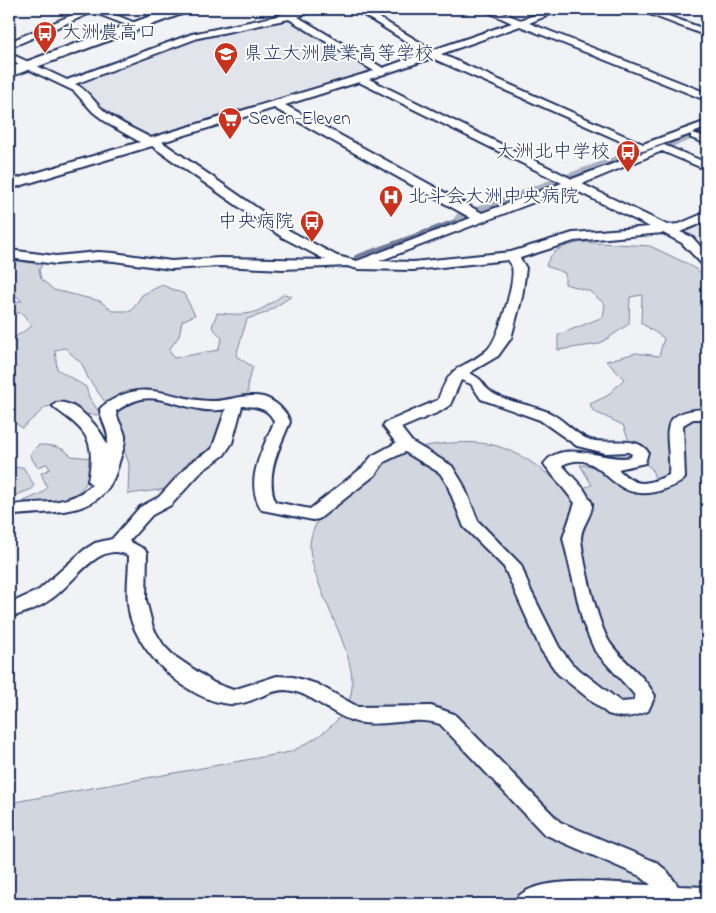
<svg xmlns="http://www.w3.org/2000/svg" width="716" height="913" viewBox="0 0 716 913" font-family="'Indie Flower','Klee One',sans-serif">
<rect width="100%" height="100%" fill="#f1f2f5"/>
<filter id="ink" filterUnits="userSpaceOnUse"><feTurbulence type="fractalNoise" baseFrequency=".02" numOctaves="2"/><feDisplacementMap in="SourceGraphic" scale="10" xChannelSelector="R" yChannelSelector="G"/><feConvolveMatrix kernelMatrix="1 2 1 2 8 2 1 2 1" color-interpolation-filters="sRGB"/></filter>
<g filter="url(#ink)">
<!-- built -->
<path fill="#e1e4ea" d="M290,18L372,70L148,138L112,117L85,90L73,83L203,35Z
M707,219V257L699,246L680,231Z"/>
<!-- green -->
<path fill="#d2d6df" stroke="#76829e" d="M582,242L650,246L688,264L707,277V904H9V803L290,752C315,740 344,723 351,694C360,655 313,591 310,549C309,534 318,519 326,507C336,492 345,478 361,468C392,448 461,436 497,446C531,456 558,482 583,506L575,490L592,485L580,465L595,466L620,481L657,486L652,469C635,457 630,444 623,425L593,411L590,404L607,396L624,379L606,361L636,353L659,356L664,338L641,323L642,295L630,297L629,324L599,344L558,350V335L603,317L605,304L589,291L565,284V273L546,266C551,248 566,246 582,242Z
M9,259L42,265L39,270L41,279L54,290L100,301L113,311H131L142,295L162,285L184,294L195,315L182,321L179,336L169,350L174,358L218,350L222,338L212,327L217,313C252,316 255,315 284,294L292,296L266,313L247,319L236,356L253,367L248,381V397L234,400L214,450L175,488L128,494L129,464L110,409L88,378L82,364L65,348L55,350L57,369L86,387L89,397L101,415L81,414L66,403L46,407L22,428L9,418V341L32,326L22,313H9V302L22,301L9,290Z
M38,445C50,445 63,446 71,456L92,458C90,465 90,472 88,478C80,504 43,502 22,502L42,493L47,487L41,473L50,469L47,464L37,467L30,455Z
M23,467L34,485L32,489L9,498V468Z"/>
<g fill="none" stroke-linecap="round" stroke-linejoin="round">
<!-- stream -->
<path stroke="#707c9a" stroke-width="4" d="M356,257L464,218"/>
<!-- river -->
<path fill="#a8b0c2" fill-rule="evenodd" d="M707,123V134L471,222H457L454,218L457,214Z"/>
<!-- minor casing -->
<g stroke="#1b2f5e" stroke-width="4">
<path id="minor" d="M86,9H101L140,25L132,27L93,12L9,48V42Z
M305,9H319L298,17L383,68L425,53L354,9H364L433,50L512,23L482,9H493L521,20L551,9H563L529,23L707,93V100L703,99L520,26L441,54L643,144L707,121V128L692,133L707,137V144L691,138V134L643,151L432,58L369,79L572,179L664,145L707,163V170L662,151L582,184L667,225L679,224L707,212V221L680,232L692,237L707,254V265L702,264L682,243L663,233L574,241L520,258L526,268L522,297L511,338L498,356L469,373C485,380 481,384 491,392C502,401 538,406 552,414C565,421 577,436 590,440C608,445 637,435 648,452L645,463L618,469C636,488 646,485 669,475C672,437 651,411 707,409V419H693L683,425L685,478C681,484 672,486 665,489C606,510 607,444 562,465L583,488L592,503C593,516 580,526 581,540C584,564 597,623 610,643C624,663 643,673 655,696L648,711C633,717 624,719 608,714L558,674L541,650L504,567L464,527L447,484L440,473L405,452L384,462L375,475L319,519L313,520L262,510C243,481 263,450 274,422C270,408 254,406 242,406L232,443L224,455L202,471L171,505L152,515L129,541L144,549L147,553L146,600L153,628L164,646L174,656L214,683L233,690L277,676L293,677L317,684L358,707L431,706L454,714L560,822L656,862L667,871L678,886L707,887V904L565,902L513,904C527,871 620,884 651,885L640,876L544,834L440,724C414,715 384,728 357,722C331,716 311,691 285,690C266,690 250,706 230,704C189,701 140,655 130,616C125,596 129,576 129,556C99,538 74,584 51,599C39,608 23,614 9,617V604L39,590L84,550L95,543L112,539L140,507L159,497L190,463L212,449L226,409C193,416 167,394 141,399C132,401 124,406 116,411C117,421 123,426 125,436C126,445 120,457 118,466C103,521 52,509 9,516V506C41,499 64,509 92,485L88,481C96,440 88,432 56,409L53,406L56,403C74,398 102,429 107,445C111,431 101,423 100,409C104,404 110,401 116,398C149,379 179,402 213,401C229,401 246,393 263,397C274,400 287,411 290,422C279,449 265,473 275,502L310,509L363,467L372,456L396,443L383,426L385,423L438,400C453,359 460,373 487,350C498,341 516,280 512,267C511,265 509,263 508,260L413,270L358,269L347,266L283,269L220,266L171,269L114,261L98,260L56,264L9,258V250L56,256L98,252L114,253L171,261L220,258L326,260L282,237L152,146L9,189V181L140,142L110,125L93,112L74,91L9,60V53L67,80L192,34L282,15L280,13L285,10L292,13ZM289,19L374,71L151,138C134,129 115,121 101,108C92,99 86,89 75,84L198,38ZM359,82L562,183L482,213L285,105ZM274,108L471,218L357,261L337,256L290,231L162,142ZM571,188L650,227L573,233L511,252L413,262L379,261ZM461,380L471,384L481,399L540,420L577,446L606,453L628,452L632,454L631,457C607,463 562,437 544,464L575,503L563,538L583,623L595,651L633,693L635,696L633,701L621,702L572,664L559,647L529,587L521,565L478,521L463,484L452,466L412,442L401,428L439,412L450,405Z
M636,9H649L707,30V36Z"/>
</g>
<!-- highway casing -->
<g stroke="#1b2f5e" stroke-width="4">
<path id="highway" d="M170,9H189L187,12L9,77V68Z"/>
</g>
<!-- minor -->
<use href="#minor" fill="#fff" fill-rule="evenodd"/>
<!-- highway -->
<use href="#highway" fill="#fff" fill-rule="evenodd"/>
</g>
</g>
<!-- icons -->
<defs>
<g id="bus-pin" transform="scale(1.25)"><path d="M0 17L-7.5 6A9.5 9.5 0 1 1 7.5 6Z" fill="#c8321e" stroke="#fff"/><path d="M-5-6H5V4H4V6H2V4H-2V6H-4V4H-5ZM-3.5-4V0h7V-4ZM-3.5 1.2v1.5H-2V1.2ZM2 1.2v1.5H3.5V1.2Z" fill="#fff"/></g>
<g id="school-pin" transform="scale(1.25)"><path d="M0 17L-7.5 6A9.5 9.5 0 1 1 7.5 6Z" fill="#c8321e" stroke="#fff"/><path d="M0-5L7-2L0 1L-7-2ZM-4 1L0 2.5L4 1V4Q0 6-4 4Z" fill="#fff"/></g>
<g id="supermarket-pin" transform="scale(1.25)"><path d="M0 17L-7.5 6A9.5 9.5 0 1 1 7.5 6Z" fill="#c8321e" stroke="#fff"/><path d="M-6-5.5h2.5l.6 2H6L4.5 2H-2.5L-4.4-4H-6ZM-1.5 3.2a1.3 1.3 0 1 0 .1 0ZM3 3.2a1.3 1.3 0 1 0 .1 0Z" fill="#fff"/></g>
<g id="hospital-pin" transform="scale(1.25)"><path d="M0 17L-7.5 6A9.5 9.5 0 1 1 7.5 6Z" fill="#c8321e" stroke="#fff"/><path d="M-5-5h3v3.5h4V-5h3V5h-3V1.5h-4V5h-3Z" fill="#fff"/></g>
</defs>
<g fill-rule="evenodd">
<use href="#bus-pin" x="45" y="33"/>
<use href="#school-pin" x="226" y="54"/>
<use href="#supermarket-pin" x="230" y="119"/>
<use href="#bus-pin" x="628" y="152"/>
<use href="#hospital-pin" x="391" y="197"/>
<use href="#bus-pin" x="312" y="222"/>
</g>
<g text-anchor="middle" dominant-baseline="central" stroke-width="4" stroke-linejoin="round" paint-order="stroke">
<!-- far-poi labels -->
<g font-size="19" fill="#1b2f5e" stroke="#fff" text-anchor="start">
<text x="62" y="33">大洲農高口</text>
<text x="244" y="54">県立大洲農業高等学校</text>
<text x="248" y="119">Seven-Eleven</text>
<text x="610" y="152" text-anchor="end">大洲北中学校</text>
<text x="408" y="197">北斗会大洲中央病院</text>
<text x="294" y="222" text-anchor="end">中央病院</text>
</g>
</g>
<!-- margin -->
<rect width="716" height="913" fill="none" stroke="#fff" stroke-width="30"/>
<rect x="15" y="15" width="686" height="883" fill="none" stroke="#1b2f5e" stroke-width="2" filter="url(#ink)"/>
</svg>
